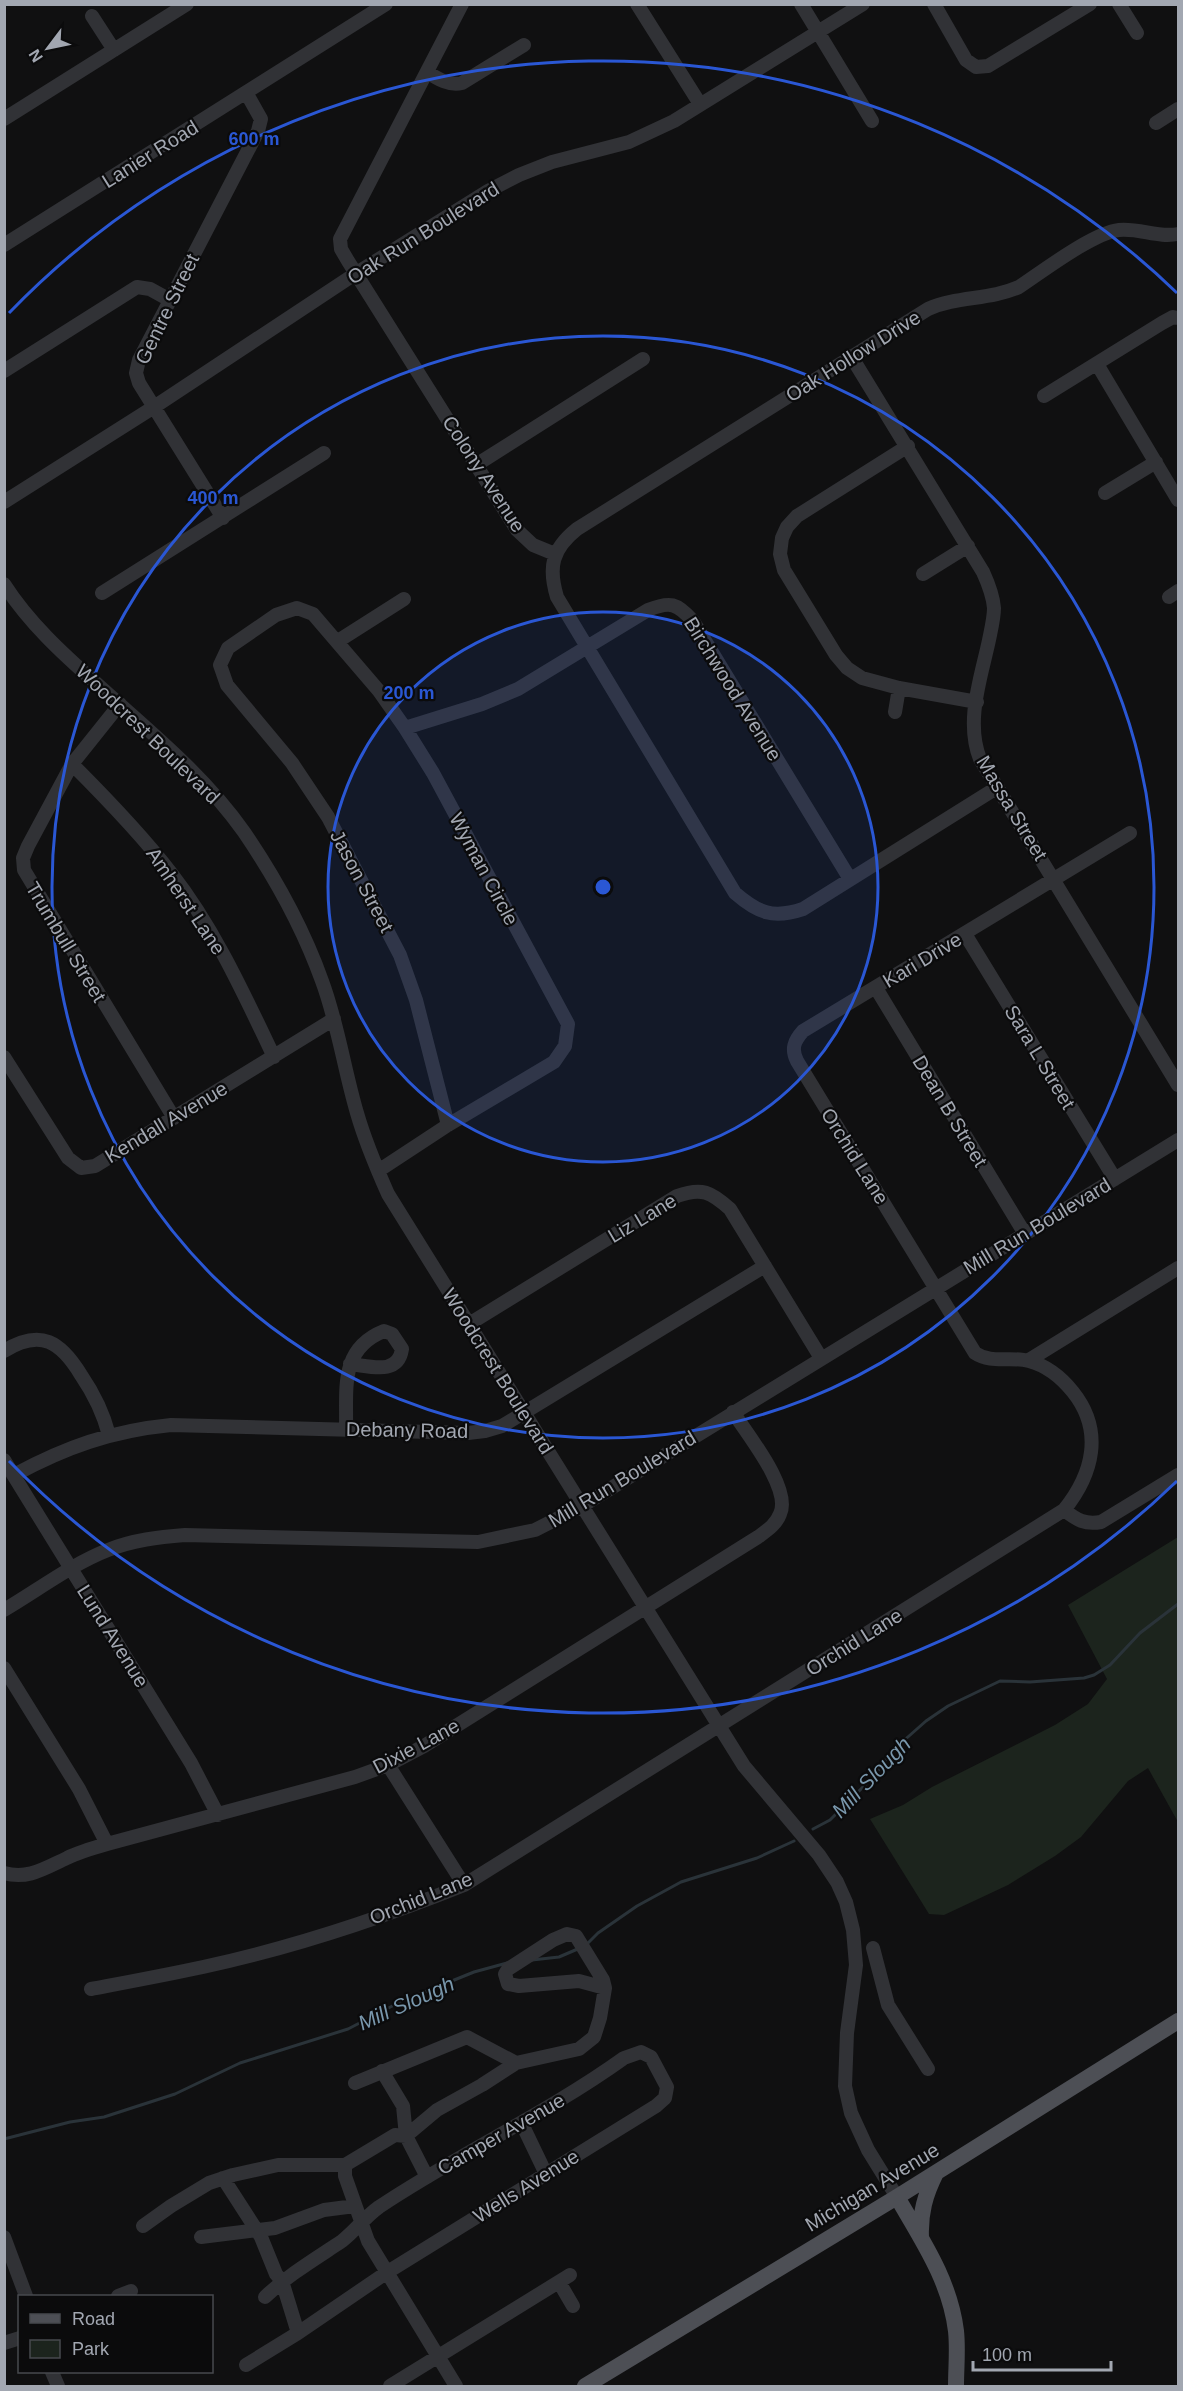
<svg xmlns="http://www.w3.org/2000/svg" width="1183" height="2391" viewBox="0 0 1183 2391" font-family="Helvetica,sans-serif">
<rect width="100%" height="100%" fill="#101011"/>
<!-- green -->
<path fill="#1c241d" d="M1178,1537V1822L1148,1768L1128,1781L1081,1837L1055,1856L1008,1885L944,1915L929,1914L870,1819L903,1805L932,1787L1055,1725L1088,1704L1107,1679L1068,1605Z"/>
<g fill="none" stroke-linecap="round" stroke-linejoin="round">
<!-- stream -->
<path stroke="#2a3339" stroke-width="3" d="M813,1829L830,1820L874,1776L892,1751L926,1721L948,1706L1000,1681L1030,1682L1084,1678L1094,1675L1110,1665L1140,1633L1178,1604
M586,1945L598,1933L637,1906L681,1882L757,1858L794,1841
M532,1960L559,1957L580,1948
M4,2139L70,2122L104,2117L175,2094L240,2063L348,2029L400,2002L474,1972L507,1963"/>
<!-- minor -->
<path stroke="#313236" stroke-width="14" d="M462,4L340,239L341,249L348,261L517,530L533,545L555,554
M637,4L700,104
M801,4L872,121
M934,4L966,60L976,67L988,66L1090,4
M1119,4L1137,33
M92,16L114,50
M427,72C438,79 449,86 462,83L524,45
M4,119L187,4
M1156,123L1178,109
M4,245L386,4
M851,356L983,572C988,583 993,595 994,608C994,618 991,630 989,640C981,678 965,721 980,759L1178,1085
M1097,364L1178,500
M4,371L137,287L150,289L170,300
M1044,396L1162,323L1173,317L1178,318
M908,446L797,516L787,527L782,538L780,554L784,570L836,655L847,668L862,678L899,688L977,702
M476,465L643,359
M1105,493L1156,462
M4,502L154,407L355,274L488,191L519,175L552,162L629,142L674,121L863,4
M223,518L139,383L136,373L139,360L258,131L261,119L247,94
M923,574L968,546
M4,584C29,623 63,654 97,684C148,730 204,775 244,832C276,879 303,928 322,981C338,1024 344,1069 357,1113C365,1141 376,1167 388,1194L744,1766L819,1855L837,1882L846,1902L853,1930L856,1965L847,2033L845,2086L851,2113L868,2150L897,2197
M102,593L324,453
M1169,597L1178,591
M338,641L404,599
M120,704L72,764L28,846L23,858L24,870L174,1118
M895,712L899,688
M405,728L482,704L518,689L648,610C670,601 677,603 693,621L850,879
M72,764C107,799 141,834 171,873C214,928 244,994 274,1057
M998,787L803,909C773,919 758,913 735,893L557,597C548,567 552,549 577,529L928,309C957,296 990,300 1019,287C1043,271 1093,233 1119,230C1140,228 1158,238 1178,234
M965,934L1115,1179
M876,988L1025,1234
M4,1057L68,1158L81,1168L95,1166L334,1019
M378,1171L448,1125L554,1062L565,1046L568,1024L433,773L405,728L379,691L313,614L297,608L276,615L228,648L220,665L227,685L292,763L328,817L400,955L416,1000L448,1125
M469,1324L677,1196C702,1187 711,1192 730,1209L821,1358
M4,1351C41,1328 61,1342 81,1375C94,1394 103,1412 109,1435
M1029,1360L1178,1268
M346,1429C347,1389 339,1349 384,1331L392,1334L402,1349C398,1376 370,1366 350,1364
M4,1460L191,1763L218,1815
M14,1475C66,1447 111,1431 171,1425L468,1433L485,1431L502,1426L765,1266
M1064,1510C1077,1520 1085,1525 1101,1522L1178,1475
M4,1610C38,1590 72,1564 108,1550C133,1540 159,1537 185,1535L478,1542L535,1530L582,1506L1178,1140
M4,1668L79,1789L107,1844
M388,1765L464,1885
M4,1873C28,1880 45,1868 67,1858C79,1852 93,1848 107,1844L355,1777L388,1765L424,1746L758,1537C766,1531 776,1525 780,1514C792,1489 747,1434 733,1412
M567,1934L576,1936L603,1980L605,1988L579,1981L519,1986L508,1984L505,1974L508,1969L553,1940Z
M873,1948L888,2005L928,2069
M91,1989C128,1982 166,1975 203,1967C291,1948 379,1919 464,1885L1064,1510C1093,1474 1104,1431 1073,1392C1061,1377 1048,1366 1029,1361C1011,1356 991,1364 975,1353L797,1061C791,1049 794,1041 803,1031L1130,833
M382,2071L403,2106L406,2136L427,2177
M355,2083L467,2037L516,2063
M522,2124L546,2174
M345,2165L395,2135L406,2136L437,2110L482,2085L516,2063L579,2049L594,2037L600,2018L605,1988
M345,2165V2176L368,2241L456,2386
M223,2178L261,2237L276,2274L282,2281L298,2333
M143,2226L171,2206L209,2183L233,2175L278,2165H345
M4,2237L26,2296
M201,2237L275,2228L324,2210L355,2206
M559,2282L573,2306
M118,2296L131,2291
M4,2343L20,2338
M246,2365L298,2333L386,2273L656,2106L665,2098L667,2087L651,2057L641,2052L624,2058C546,2114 458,2154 379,2207C365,2217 355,2231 342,2241C315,2259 288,2275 265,2297
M52,2372L58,2386
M390,2386L570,2275"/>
<!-- major -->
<path stroke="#4d4f55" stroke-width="16" d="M897,2197C922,2240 950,2281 956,2331C958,2349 956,2368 956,2386
M921,2237C920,2213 925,2195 936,2173
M585,2386L897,2197L1178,2021"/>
</g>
<!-- distance rings -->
<circle cx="603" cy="887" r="275" fill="#2a57d4" fill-opacity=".12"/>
<g fill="none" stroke="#2a57d4" stroke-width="3">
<circle cx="603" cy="887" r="275"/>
<circle cx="603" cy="887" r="551"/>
<path d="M1177 1481A826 826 0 0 1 9 1461M9 313A826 826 0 0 1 1177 293"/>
</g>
<g text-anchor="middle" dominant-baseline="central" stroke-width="4.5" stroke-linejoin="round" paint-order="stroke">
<!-- street labels -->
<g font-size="20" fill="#a2a7b1" stroke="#0b0b0c">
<text transform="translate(150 154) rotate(-32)">Lanier Road</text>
<text transform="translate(423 233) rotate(-32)">Oak Run Boulevard</text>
<text transform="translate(167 309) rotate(-64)">Gentre Street</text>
<text transform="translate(853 356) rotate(-32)">Oak Hollow Drive</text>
<text transform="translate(484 474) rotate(57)">Colony Avenue</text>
<text transform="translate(733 689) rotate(58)">Birchwood Avenue</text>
<text transform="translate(148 734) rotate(44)">Woodcrest Boulevard</text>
<text transform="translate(1012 808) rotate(59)">Massa Street</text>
<text transform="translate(484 869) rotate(62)">Wyman Circle</text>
<text transform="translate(362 881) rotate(62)">Jason Street</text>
<text transform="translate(186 901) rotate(56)">Amherst Lane</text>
<text transform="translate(66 942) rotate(59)">Trumbull Street</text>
<text transform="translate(922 960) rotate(-31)">Kari Drive</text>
<text transform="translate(1040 1057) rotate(59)">Sara L Street</text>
<text transform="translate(950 1111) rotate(59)">Dean B Street</text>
<text transform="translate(166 1122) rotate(-31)">Kendall Avenue</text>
<text transform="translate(855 1156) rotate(58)">Orchid Lane</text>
<text transform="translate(642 1218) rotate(-31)">Liz Lane</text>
<text transform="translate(1037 1226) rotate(-31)">Mill Run Boulevard</text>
<text transform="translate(498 1371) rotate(58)">Woodcrest Boulevard</text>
<text transform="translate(407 1430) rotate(1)">Debany Road</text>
<text transform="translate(622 1479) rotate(-31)">Mill Run Boulevard</text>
<text transform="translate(113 1636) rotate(58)">Lund Avenue</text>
<text transform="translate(854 1642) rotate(-32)">Orchid Lane</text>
<text transform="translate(416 1746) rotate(-28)">Dixie Lane</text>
<text transform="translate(421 1898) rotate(-22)">Orchid Lane</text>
<text transform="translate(501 2134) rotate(-30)">Camper Avenue</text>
<text transform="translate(526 2186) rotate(-32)">Wells Avenue</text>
<text transform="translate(872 2187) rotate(-31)">Michigan Avenue</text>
</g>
<!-- water labels -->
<g font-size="21" font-style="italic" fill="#7997ac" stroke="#0b0b0c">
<text transform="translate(871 1777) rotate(-46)">Mill Slough</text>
<text transform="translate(406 2003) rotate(-24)">Mill Slough</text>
</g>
</g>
<circle cx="603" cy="887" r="9" fill="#2a57d4" stroke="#0b0b0c" stroke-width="3"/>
<g font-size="18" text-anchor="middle" font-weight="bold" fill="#2a57d4" stroke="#0b0b0c" stroke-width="4.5" stroke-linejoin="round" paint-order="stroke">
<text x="254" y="145">600 m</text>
<text x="213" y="504">400 m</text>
<text x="409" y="699">200 m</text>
</g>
<!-- border -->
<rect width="1183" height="2391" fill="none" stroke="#a2a7b1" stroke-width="12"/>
<!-- legend -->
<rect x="18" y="2295" width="195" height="78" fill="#0b0b0c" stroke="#47494e" stroke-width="1.5"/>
<rect x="30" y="2314" width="30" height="9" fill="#4d4f55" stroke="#47494e" stroke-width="1.5"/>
<text x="72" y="2325" font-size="18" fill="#a2a7b1">Road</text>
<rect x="30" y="2340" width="30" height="18" fill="#1c241d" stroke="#47494e" stroke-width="1.5"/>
<text x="72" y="2355" font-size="18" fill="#a2a7b1">Park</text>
<!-- north arrow -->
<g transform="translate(48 48) rotate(238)" stroke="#0b0b0c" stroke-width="4.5" paint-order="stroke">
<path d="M0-4.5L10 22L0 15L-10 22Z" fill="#a2a7b1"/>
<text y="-9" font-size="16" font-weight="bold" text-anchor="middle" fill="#a2a7b1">N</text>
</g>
<!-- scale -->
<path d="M973 2361v9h138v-9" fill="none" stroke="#a2a7b1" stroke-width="3"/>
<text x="982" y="2361" font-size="18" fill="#a2a7b1" stroke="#0b0b0c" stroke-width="4.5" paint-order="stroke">100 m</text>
</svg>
